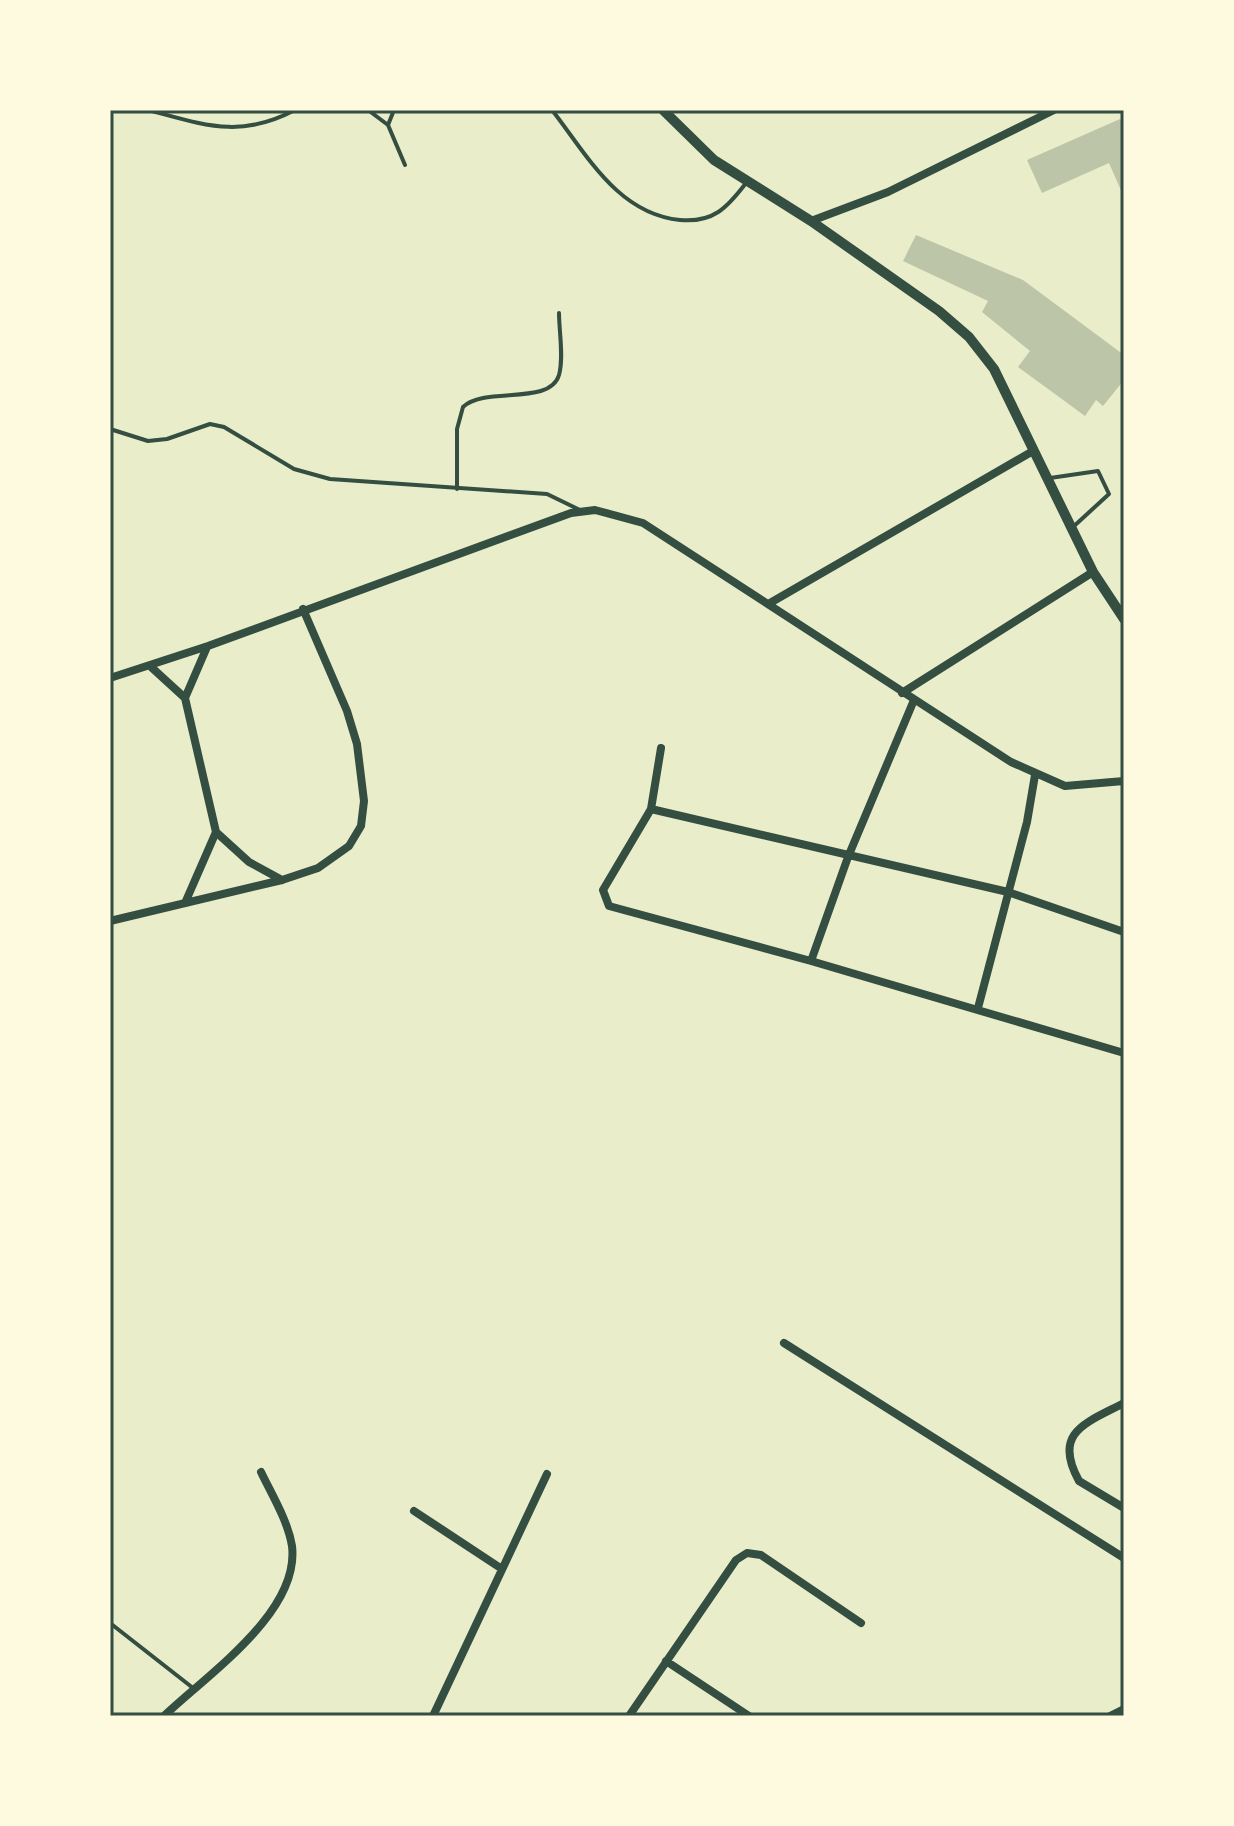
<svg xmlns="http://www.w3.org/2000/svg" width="1234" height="1826" viewBox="0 0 1234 1826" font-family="Ubuntu,sans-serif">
<rect width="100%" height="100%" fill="#e9edc9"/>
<!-- building -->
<path fill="#bcc5a7" d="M1120,119L1124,127V197L1109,163L1042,193L1027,160Z
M916,235L1023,280L1124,355V380L1103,406L1096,400L1085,416L1018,367L1030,351L982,312L988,301L903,261Z"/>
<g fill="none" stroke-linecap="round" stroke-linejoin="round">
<!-- service -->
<path stroke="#344e41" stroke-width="4" d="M148,110C205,125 240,139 295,110
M368,110L388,125
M394,110L388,125L405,165
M552,110C587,155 618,214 680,220C713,223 727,208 746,183
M110,429L148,441L167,439L210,424L224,427L294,469L330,479L547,494L580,510
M1050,478L1098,471L1109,494L1073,527
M457,489V429L463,407C485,386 550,406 559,375C564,357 559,331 559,313
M110,1623L193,1688"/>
<!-- minor -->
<path stroke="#344e41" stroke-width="8" d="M811,221L888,192L1054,110
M770,603L1033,451
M207,647L185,698L216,832L249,862L282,880
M150,666L185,698
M110,678L208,646L571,513L595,510L643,523L1011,762L1065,786L1124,781
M902,693L1093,572
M914,700L848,857L811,961L1124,1053
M661,748L651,809L1008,892L1124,932
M651,809L603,890L609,906L811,961
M185,903L216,832
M110,921L282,880L318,868L349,846L361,826L364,801L357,744L347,711L303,609
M978,1008L1027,822L1035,775
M784,1343L1124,1558
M1124,1403C1086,1423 1052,1432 1079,1481L1124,1508
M414,1511L502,1569
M666,1661L749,1716
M164,1716C208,1674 300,1612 292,1546C288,1521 272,1495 261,1472
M433,1716L547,1474
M629,1716L736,1560L747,1553L761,1555L861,1623
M1110,1716L1124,1709"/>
<!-- tertiary -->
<path stroke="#344e41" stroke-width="10" d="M663,110L714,160L811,221L939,311L969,337L994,369L1093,572L1124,619"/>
</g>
<!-- border -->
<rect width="1234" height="1826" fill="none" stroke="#fefae0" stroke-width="224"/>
<rect x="112" y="112" width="1010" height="1602" fill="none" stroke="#344e41" stroke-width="3"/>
</svg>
